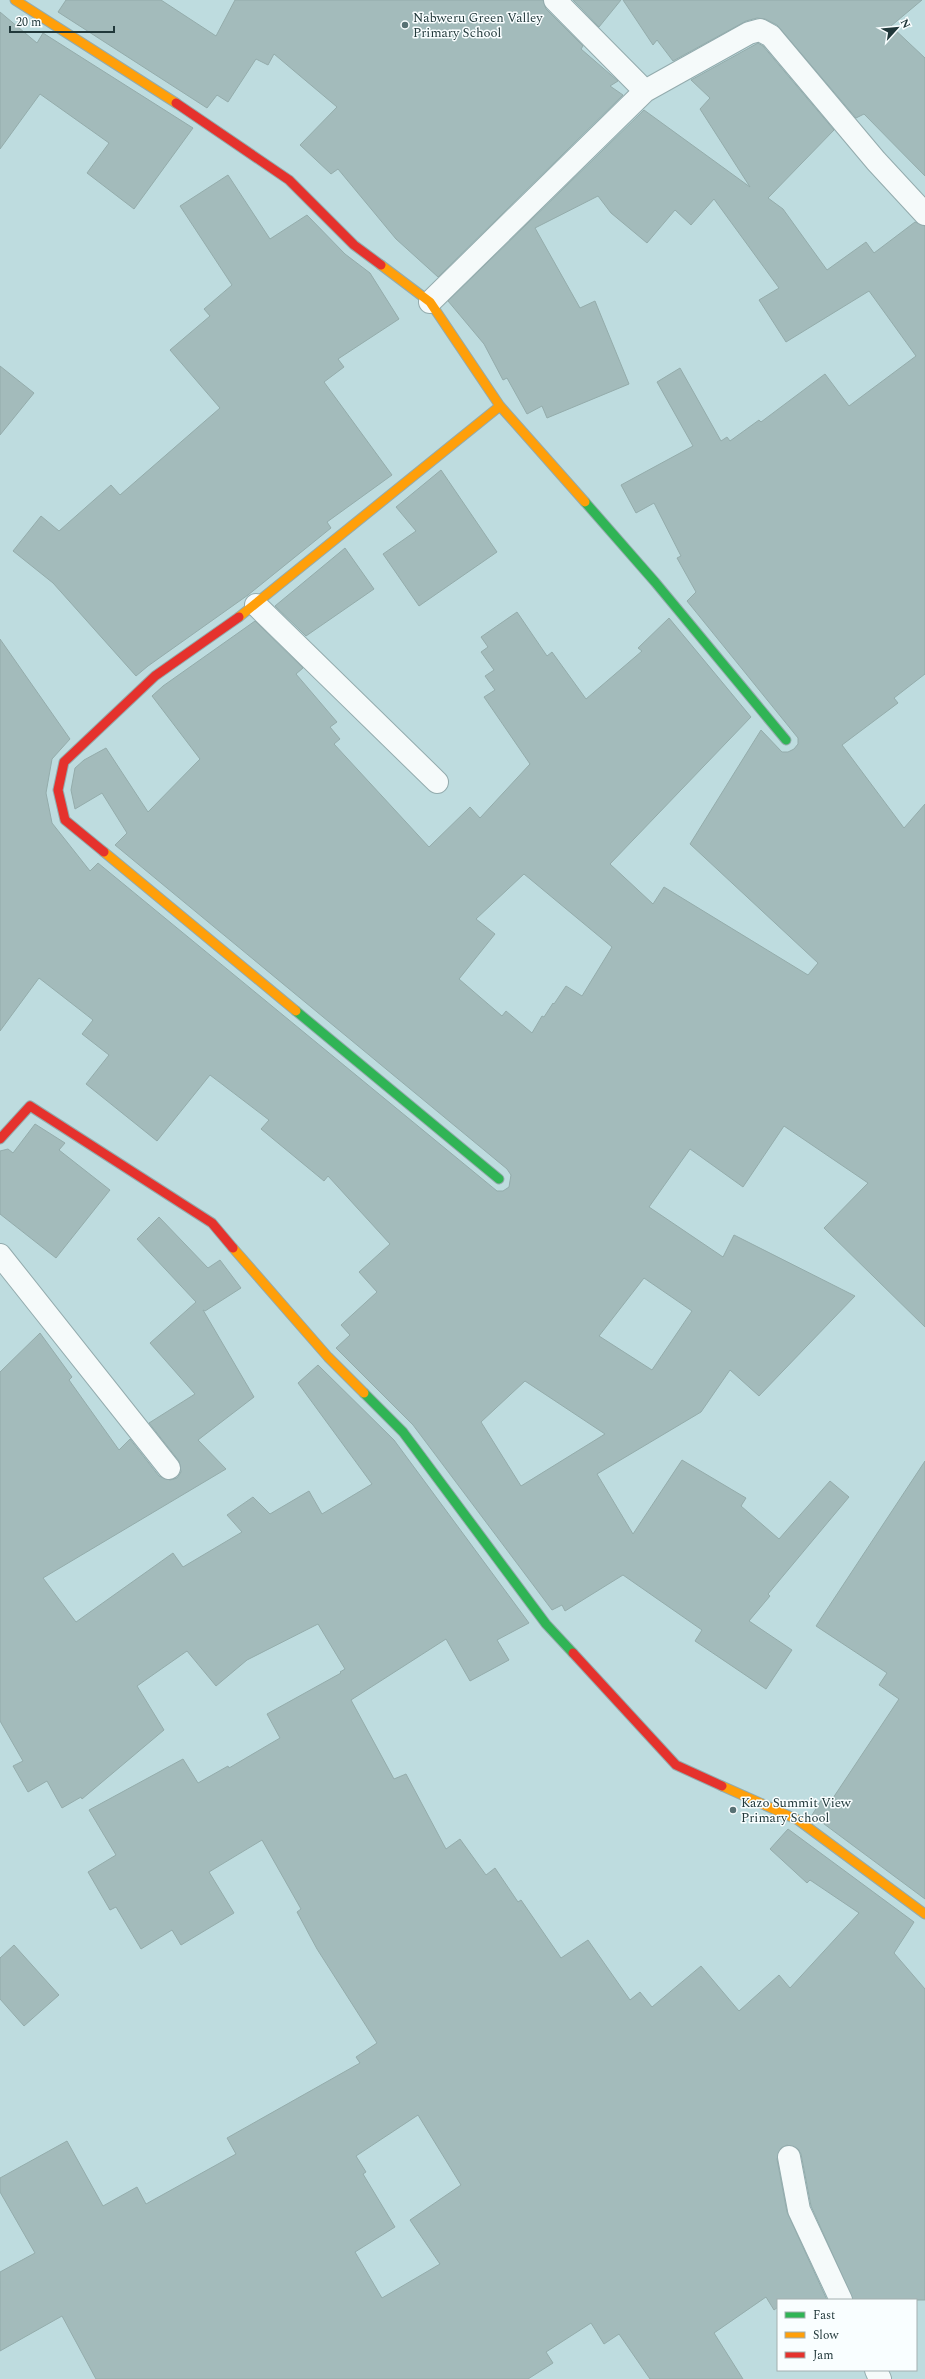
<svg xmlns="http://www.w3.org/2000/svg" width="925" height="2379" viewBox="0 0 925 2379" font-family="Spectral,serif">
<rect width="100%" height="100%" fill="#bedcdf"/>
<!-- building -->
<path fill="#a3bbbb" stroke="#94acab" fill-rule="evenodd" d="M66,0H161L216,36L235,0H543L546,9L583,46L581,49L618,81L610,86L623,95L438,277L396,239L338,169L331,174L300,145L337,107L274,54L268,65L256,59L228,102L217,95L207,108L58,12Z
M573,0H621L599,27Z
M623,0H922L891,26L925,58V176L864,114L856,118L777,25L765,19L757,18L746,21L673,61L657,40L653,45Z
M0,12L37,43L43,33L193,128L134,209L87,173L109,143L40,94L0,149Z
M758,43L763,46L834,130L768,198L783,209L827,270L866,242L874,253L915,222L925,226V674L894,698L898,703L842,745L904,828L925,804V1327L824,1228L868,1183L784,1126L743,1187L690,1149L649,1207L723,1257L734,1235L855,1296L759,1396L730,1370L701,1412L597,1474L633,1534L682,1460L746,1498L741,1506L779,1539L830,1481L849,1497L768,1594L770,1596L749,1621L792,1650L766,1689L695,1641L702,1630L623,1575L565,1611L562,1605L552,1610L413,1425L336,1348L350,1335L341,1325L377,1292L359,1272L390,1244L328,1176L324,1181L261,1129L269,1120L210,1075L157,1141L86,1084L109,1055L82,1034L93,1020L39,978L0,1031V639L70,739L52,759L46,793L52,823L90,871L98,863L497,1191H503L509,1187L511,1175L507,1169L115,845L127,833L102,793L75,809L71,790L75,768L84,760L106,748L148,812L200,759L152,696L163,686L255,621L303,668L296,674L337,722L330,727L340,739L334,744L429,847L470,807L480,818L530,764L484,697L495,690L485,676L494,670L481,652L488,647L481,637L517,612L547,656L552,652L586,699L642,651L638,648L669,618L751,717L610,864L653,904L664,887L808,975L818,963L690,844L761,730L782,752H788L794,749L798,744V738L687,601L696,592L677,558L681,556L654,503L636,513L621,485L693,446L657,382L680,368L721,441L727,437L730,441L759,420L761,422L825,374L849,406L916,356L869,291L786,342L759,300L779,288L714,199L691,225L675,210L647,243L611,213L598,196L535,228L580,308L595,301L629,384L547,418L542,406L527,414L507,378L503,380L484,344L448,301L644,110L750,187L700,109L710,98L691,80ZM524,874L612,947L582,996L566,986L554,1004L553,1003L544,1017L542,1016L532,1033L506,1011L502,1016L459,979L495,934L476,919ZM644,1278L692,1311L652,1370L599,1336ZM525,1381L605,1434L521,1486L481,1422Z
M228,175L270,239L307,215L345,254L370,273L399,319L338,359L344,367L324,382L392,475L327,522L331,528L248,595L148,666L136,676L53,583L13,551L41,516L59,531L111,485L120,495L220,408L170,350L210,316L204,309L232,285L180,206Z
M0,366L34,393L0,435Z
M441,470L497,552L419,606L383,554L416,531L396,507Z
M345,548L374,589L306,636L275,606Z
M35,1124L65,1143L59,1150L110,1190L56,1258L0,1214V1151L8,1149L13,1153Z
M159,1217L208,1268L220,1260L241,1288L205,1311L203,1310L254,1397L198,1440L226,1469L43,1578L76,1622L173,1553L183,1567L242,1532L227,1515L253,1497L270,1514L309,1491L322,1514L372,1484L298,1383L318,1365L394,1440L529,1623L497,1640L509,1660L470,1681L446,1639L351,1700L394,1779L406,1774L446,1849L460,1839L486,1875L495,1868L518,1902L521,1900L561,1958L588,1940L630,2000L640,1992L652,2007L701,1966L739,2011L779,1975L790,1988L859,1913L810,1880L807,1883L770,1849L788,1829L914,1922L894,1953L925,1989V2300H853L811,2206L801,2154L798,2149L787,2145L781,2148L777,2159L787,2212L827,2300H778V2307L774,2310L766,2297L714,2333L743,2379H650L619,2334L604,2344L591,2323L546,2352L553,2363L528,2379H96L62,2316L0,2351V2272L35,2253L0,2192V2178L67,2141L103,2206L137,2187L146,2204L236,2154L227,2138L360,2063L356,2057L377,2043L317,1949L297,1912L301,1909L262,1840L209,1872L234,1913L181,1945L172,1930L141,1949L116,1907L110,1910L88,1872L116,1855L89,1810L183,1759L198,1783L228,1766L229,1768L280,1738L267,1714L341,1673L340,1672L345,1669L318,1624L247,1660L216,1686L187,1651L137,1686L164,1730L82,1799L81,1797L62,1808L47,1781L28,1792L13,1766L23,1761L0,1721V1372L40,1333L72,1377L69,1380L119,1450L130,1439L159,1476L170,1480L177,1478L181,1472L179,1461L149,1423L195,1394L150,1343L196,1302L137,1239ZM418,2115L461,2185L410,2220L440,2264L382,2298L355,2252L395,2227L363,2174L366,2172L356,2156Z
M925,1461V1899L812,1815L824,1796L831,1801L899,1699L879,1685L887,1673L816,1626Z
M14,1945L59,1995L24,2026L0,1999V1958Z"/>
<g fill="none" stroke-linecap="round" stroke-linejoin="round">
<!-- street casing -->
<g stroke="#93abad" stroke-width="24">
<path id="street" d="M555,0L645,91
M430,302L645,91L749,33L760,30L771,36L876,161L925,214
M256,605L437,782
M0,1255L169,1468
M789,2157L799,2210L841,2300
M876,2370L880,2379"/>
</g>
<!-- fast casing -->
<g stroke="#93abad" stroke-width="11">
<path id="fast" d="M585,502L655,582L786,740
M296,1011L499,1179
M364,1393L403,1432L546,1624L573,1653"/>
</g>
<!-- slow casing -->
<g stroke="#93abad" stroke-width="11">
<path id="slow" d="M15,0L176,103
M381,265L430,302L500,406L585,502
M239,617L500,406
M104,852L296,1011
M233,1248L328,1357L364,1393
M722,1786L798,1820L925,1914"/>
</g>
<!-- jam casing -->
<g stroke="#93abad" stroke-width="11">
<path id="jam" d="M176,103L289,180L354,245L381,265
M104,852L65,820L58,790L64,762L155,676L239,617
M0,1139L30,1106L212,1223L233,1248
M573,1653L676,1765L722,1786"/>
</g>
<!-- street -->
<use href="#street" stroke="#f5fafa" stroke-width="22"/>
<!-- fast -->
<use href="#fast" stroke="#30b455" stroke-width="9"/>
<!-- slow -->
<use href="#slow" stroke="#ff9f0a" stroke-width="9"/>
<!-- jam -->
<use href="#jam" stroke="#e5322d" stroke-width="9"/>
</g>
<!-- markers -->
<g fill="#587174" stroke="#f9feff" stroke-width="1.5">
<circle cx="405" cy="25" r="4"/>
<circle cx="733" cy="1810" r="4"/>
</g>
<g text-anchor="middle" dominant-baseline="central" stroke-width="3" stroke-linejoin="round" paint-order="stroke">
<!-- poi labels -->
<g font-size="13" fill="#21383a" stroke="#f9feff" text-anchor="start">
<text x="413" y="18">Nabweru Green Valley<tspan x="413" dy="15">Primary School</tspan></text>
<text x="741" y="1803">Kazo Summit View<tspan x="741" dy="15">Primary School</tspan></text>
</g>
</g>
<!-- legend -->
<rect x="777" y="2299" width="140" height="72" fill="#f9feff" stroke="#a3afb0"/>
<rect x="785" y="2312" width="20" height="6" fill="#30b455" stroke="#a3afb0"/>
<text x="813" y="2319" font-size="12" fill="#21383a">Fast</text>
<rect x="785" y="2332" width="20" height="6" fill="#ff9f0a" stroke="#a3afb0"/>
<text x="813" y="2339" font-size="12" fill="#21383a">Slow</text>
<rect x="785" y="2352" width="20" height="6" fill="#e5322d" stroke="#a3afb0"/>
<text x="813" y="2359" font-size="12" fill="#21383a">Jam</text>
<!-- north arrow -->
<g transform="translate(897 28) rotate(63)" stroke="#f9feff" stroke-width="3" paint-order="stroke">
<path d="M0-3L7 15L0 10L-7 15Z" fill="#21383a"/>
<text y="-6" font-size="11" font-weight="bold" text-anchor="middle" fill="#21383a">N</text>
</g>
<!-- scale -->
<path d="M10 26v6h104v-6" fill="none" stroke="#21383a" stroke-width="2"/>
<text x="16" y="26" font-size="12" fill="#21383a" stroke="#f9feff" stroke-width="3" paint-order="stroke">20 m</text>
</svg>
